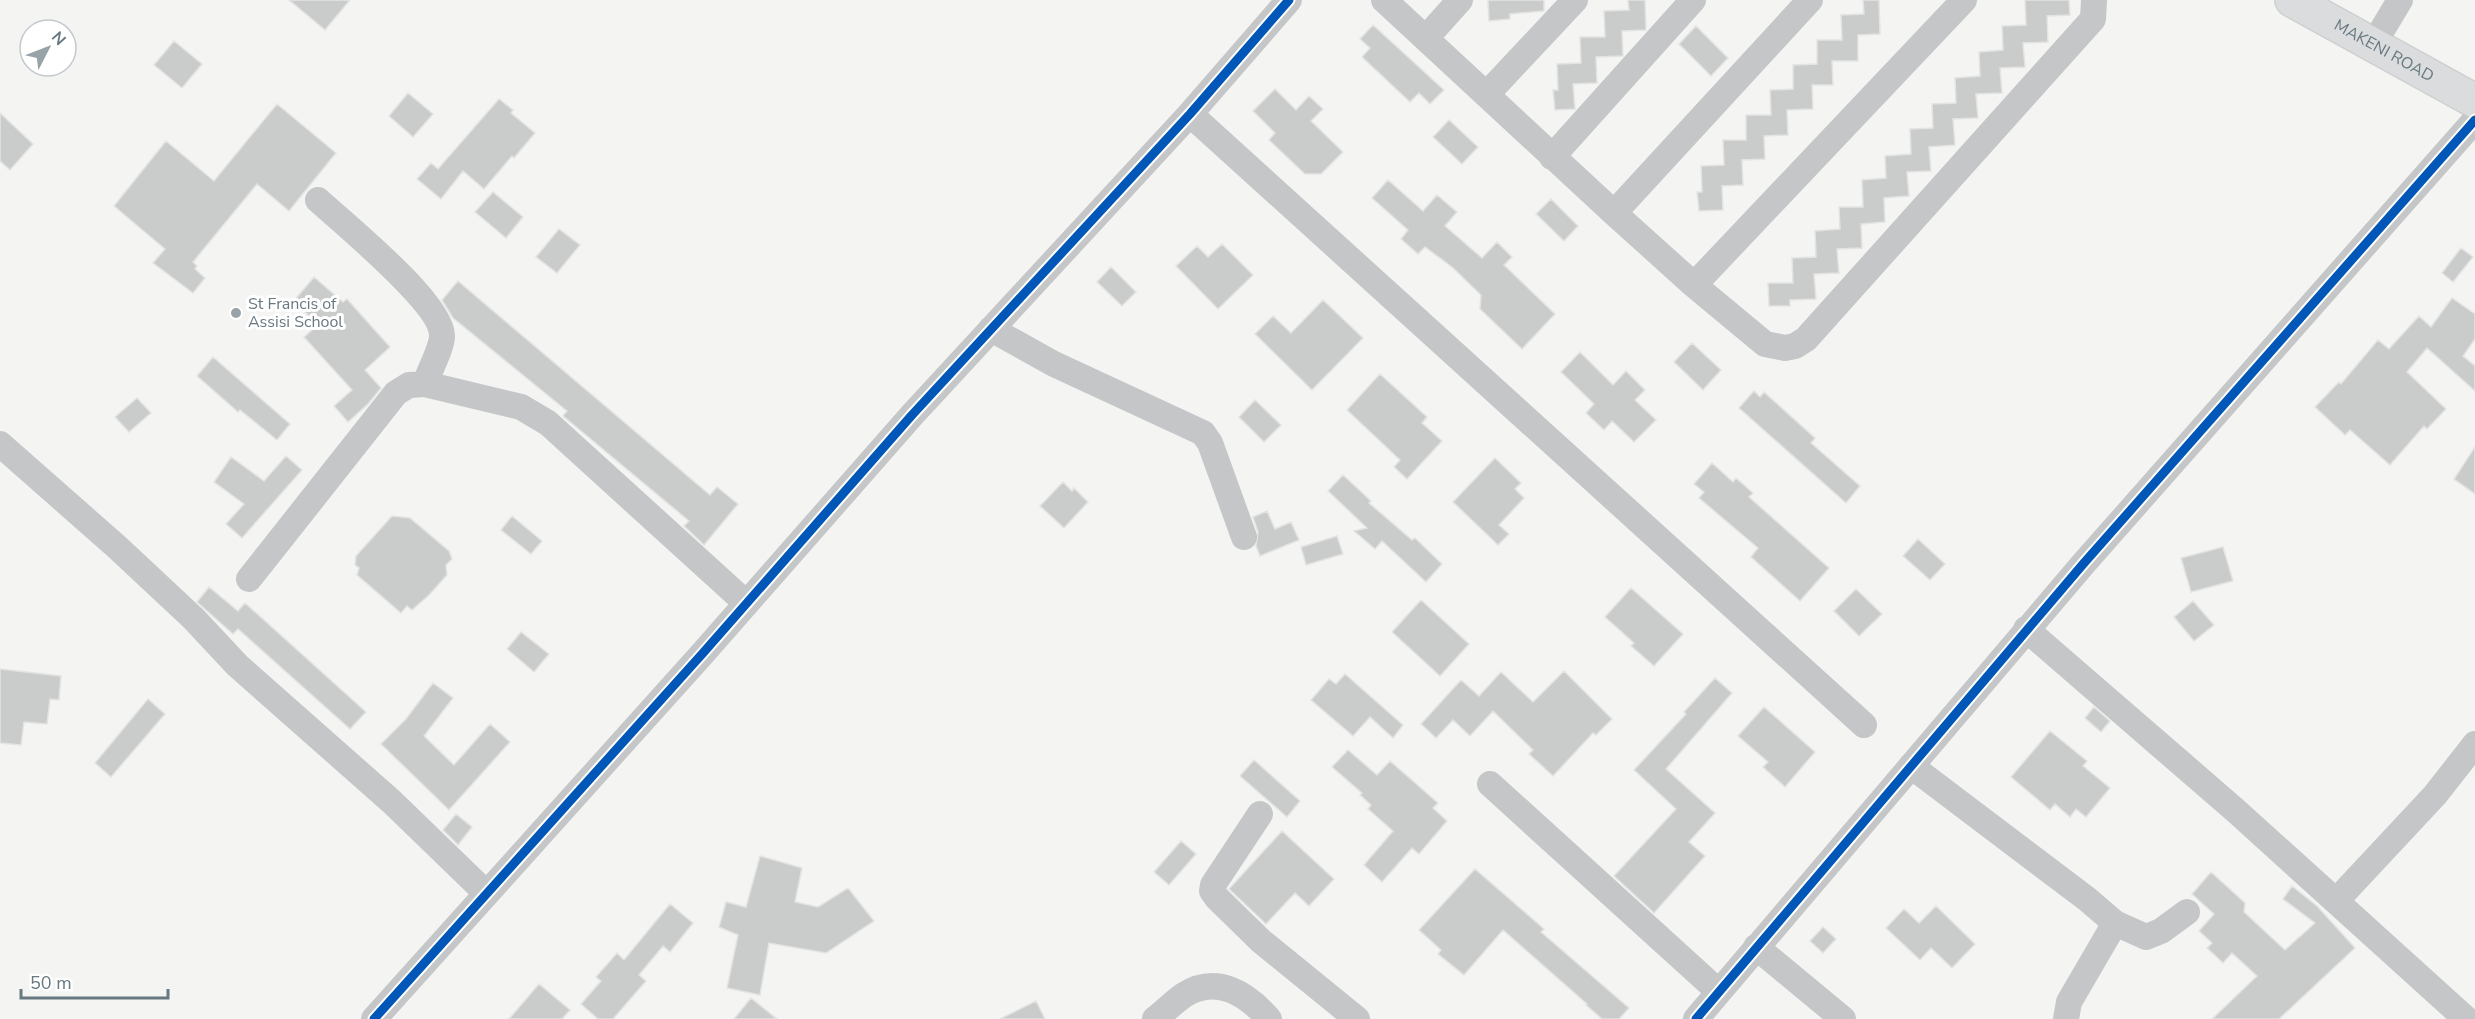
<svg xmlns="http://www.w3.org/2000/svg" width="2475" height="1019" viewBox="0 0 2475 1019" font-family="'Nunito Sans',sans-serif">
<rect width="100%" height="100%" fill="#f4f4f3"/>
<!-- building -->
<path fill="#cacccc" stroke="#e3e3e2" stroke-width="1.5" d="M289,0H350L325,30Z
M1488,0H1544V11L1510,14V19L1489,21Z
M1628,0H1645L1646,30L1622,31L1623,56L1596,57L1597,83L1573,84L1575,109L1555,110L1553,90H1558L1557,64L1581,63L1580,37H1605L1604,11L1629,10Z
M1863,0H1879L1880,34L1858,35V61H1832L1833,85H1812L1813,109L1787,110L1788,135L1764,136L1765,159L1742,160L1743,185L1722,186L1723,210L1699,211L1697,192H1702L1701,166L1724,165L1723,140H1746V115H1771L1770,90L1793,89V65L1817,64V40H1842L1841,15L1864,14Z
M2025,0H2069L2070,15L2047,16L2048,42L2023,43L2025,67L2000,68L2002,93L1976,94L1978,118L1953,119L1955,145L1929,147L1931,171L1907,172L1909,196L1884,198L1885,222L1861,224L1862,248L1837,249L1839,273L1814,274L1816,299L1790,300V306H1769L1768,283H1793L1792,258L1816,257L1815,231L1840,229L1839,207H1863L1862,180L1886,178L1885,156L1911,154L1910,129L1933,128L1932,104L1956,103L1955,78L1980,76L1979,52L2003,50L2002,26L2026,25Z
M1373,25L1444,90L1430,104L1419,93L1410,102L1362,57L1370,48L1360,39Z
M1696,26L1728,58L1711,76L1679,44Z
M174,41L202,64L182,88L154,65Z
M1275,89L1296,110L1309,96L1323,109L1311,121L1343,152L1321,174H1305L1269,140L1275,133L1253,111Z
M408,93L433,114L413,137L389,116Z
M499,99L513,110L511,113L535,133L514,158L512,156L484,189L463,171L441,199L417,179L431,163L438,169Z
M277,104L336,153L289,211L257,184L193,262L197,266L195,269L205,278L193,293L153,263L165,249L114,206L166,141L214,181Z
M0,113L33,144L10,170L0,161Z
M1449,120L1478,147L1462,164L1433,137Z
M1388,180L1423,211L1437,195L1457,212L1445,226L1482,258L1497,242L1512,257L1504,265L1555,314L1522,349L1480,309L1481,295L1452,267L1425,247L1418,254L1401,239L1408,230L1372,198Z
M493,192L523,217L506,238L475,212Z
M1551,199L1578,226L1564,241L1536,214Z
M559,229L580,245L557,273L536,257Z
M1222,244L1253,275L1218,309L1176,266L1197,246L1208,257Z
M2461,248L2473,257L2453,282L2442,273Z
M1111,267L1136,292L1122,306L1097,282Z
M314,277L343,302L347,299L390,347L365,370L381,388L368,404L348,422L334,406L352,390L304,337L319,324L293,302Z
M458,281L710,495L717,487L738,504L704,545L684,526L689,521L563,416L567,411L453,318L442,300Z
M2452,298L2475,314V339L2463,356L2475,366V391L2427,348L2407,372L2446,409L2427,429L2424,426L2390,465L2350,430L2345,435L2315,407L2339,382L2341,384L2378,340L2389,349L2419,316L2431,327Z
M1323,300L1363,338L1312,390L1255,334L1273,316L1291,333Z
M1692,343L1721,370L1703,390L1674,362Z
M1580,352L1613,385L1626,371L1645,390L1635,400L1656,420L1634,442L1612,421L1604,430L1586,413L1594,404L1561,372Z
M213,357L290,424L277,440L240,410L238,412L197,376Z
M1380,374L1427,417L1422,423L1442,441L1407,479L1394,467L1400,460L1347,410Z
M1754,391L1760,397L1764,392L1815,438L1811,443L1860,486L1846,503L1739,408Z
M137,398L151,413L129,432L115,417Z
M1255,400L1281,425L1264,442L1239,417Z
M2475,447V494L2454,479Z
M286,456L302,470L242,538L226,524L244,504L214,482L231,457L264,481Z
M1495,458L1521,483L1515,489L1524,498L1499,525L1509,534L1498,545L1453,502Z
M1712,463L1733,482L1736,478L1753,493L1749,497L1829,568L1800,601L1751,557L1758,548L1699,498L1704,492L1694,484Z
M1343,475L1371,501L1369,503L1412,540L1415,538L1442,564L1426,582L1382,541L1375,549L1354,531L1367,528L1328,491Z
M1063,482L1072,491L1074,488L1088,502L1064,528L1040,506Z
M1267,511L1275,529L1291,522L1299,540L1260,556L1256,546L1258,532L1253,517Z
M392,516L410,518L449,551L452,559L446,565L447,575L429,595L412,610L407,606L401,613L357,575L359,568L355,565L356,556Z
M512,516L542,541L531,554L501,530Z
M1337,536L1343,554L1306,565L1301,547Z
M1918,539L1945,564L1930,580L1903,556Z
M2223,547L2233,581L2191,592L2181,558Z
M209,587L238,611L245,603L366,712L350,729L238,629L233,634L197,602Z
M1631,588L1683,634L1654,666L1631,646L1634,643L1605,617Z
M1856,589L1882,614L1859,636L1834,611Z
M1421,600L1469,644L1440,676L1392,632Z
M2193,601L2214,625L2194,641L2174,617Z
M521,632L549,654L534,672L507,649Z
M0,669L61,676L59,700L50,699L47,724L24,722L21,745L0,743Z
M1564,671L1612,719L1596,735L1593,733L1553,776L1529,754L1533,750L1493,711L1470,736L1453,720L1436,738L1421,724L1461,680L1479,696L1501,672L1533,702Z
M1345,674L1403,725L1393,738L1370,717L1353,736L1311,700L1329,679L1336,684Z
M1715,678L1732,693L1666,769L1715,813L1689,842L1705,856L1654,913L1614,876L1676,809L1634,770L1686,714L1684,712Z
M433,683L453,698L424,736L454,765L490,724L510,742L449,810L381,744L406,719Z
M148,699L165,714L111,777L95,763Z
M1764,707L1815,752L1785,787L1763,767L1768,762L1738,736Z
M2094,707L2110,721L2101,732L2085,718Z
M2050,731L2087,761L2083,766L2110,788L2086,817L2076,809L2070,817L2055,804L2050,810L2011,777Z
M1348,750L1377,775L1390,761L1438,803L1433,808L1447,821L1419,854L1412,848L1382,882L1364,865L1393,831L1368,809L1371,805L1360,795L1362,793L1332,767Z
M1254,760L1300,801L1287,817L1240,776Z
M456,814L472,827L458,845L443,830Z
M1282,831L1334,879L1309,906L1295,893L1266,924L1229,889Z
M1181,841L1196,854L1169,885L1154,872Z
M760,856L802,868L795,902L818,907L848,888L874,921L826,953L769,943L760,995L727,988L738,935L719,927L726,902L746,907Z
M1475,869L1544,929L1541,932L1629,1008L1619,1019H1602L1586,1005L1587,1004L1503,930L1464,975L1438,954L1441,950L1419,930Z
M2211,872L2245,903L2244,912L2285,950L2315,923L2283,899L2292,886L2317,906L2355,948L2279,1019H2212L2257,976L2232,953L2223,963L2207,948L2212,943L2199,931L2214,914L2192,894Z
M670,904L693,923L670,952L663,946L639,975L646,981L613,1019H598L581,1004L601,981L596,977L617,953L624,960Z
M1936,906L1975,944L1952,968L1931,948L1920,960L1886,928L1904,909L1919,923Z
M1823,927L1836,939L1823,953L1810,941Z
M539,984L570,1010L562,1019H509Z
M751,998L777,1019H734Z
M1036,1001L1045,1019H1000Z"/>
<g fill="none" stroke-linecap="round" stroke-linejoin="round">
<!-- major casing -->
<g stroke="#cfd0d0" stroke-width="36">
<g id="major">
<path id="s1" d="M2292,0L2475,101"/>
</g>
</g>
<!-- minor -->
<path stroke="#c4c6c7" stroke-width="26" d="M1384,0L1614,213L1694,285L1765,344L1785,348L1795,346L1806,339L2093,19L2094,0
M1426,38L1460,0
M2373,45L2400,0
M1487,94L1575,0
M1190,114L1864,725
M1552,157L1693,0
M318,200C343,223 443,304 442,336C442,348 429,371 425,384
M1614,213L1810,0
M1694,285L1964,0
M991,329L1054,364L1203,433L1210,443L1244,537
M0,444L117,547L194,619L237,665L392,802L486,893
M249,579L396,393L409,385L425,384L521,407L548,423L746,603
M2026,629L2235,810L2466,1019
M1911,766L2087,899L2115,923L2146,937L2161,931L2187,912
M1490,784L1719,992
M1260,814L1213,885L1212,891L1217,898L1261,941L1357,1019
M2336,901L2435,795L2475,744
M1756,947L1843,1019
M374,1019L703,653L912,415L1190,114L1289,0
M1155,1019C1165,1011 1174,1002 1184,995C1217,974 1247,994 1269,1019
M1696,1019L2084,563L2475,120
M2066,1019L2069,1002L2115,923"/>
<!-- major -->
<use href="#major" stroke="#dbdcdd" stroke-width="33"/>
<!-- cycleway casing -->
<g stroke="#fff" stroke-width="13">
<path id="cycleway" d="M374,1019L703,653L912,415L1190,114L1289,0
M1696,1019L2084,563L2475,120"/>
</g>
<!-- cycleway -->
<use href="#cycleway" stroke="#0057b8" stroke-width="9"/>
</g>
<!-- markers -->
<circle fill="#98a3a8" stroke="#fff" stroke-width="2" cx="236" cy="313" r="6"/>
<g text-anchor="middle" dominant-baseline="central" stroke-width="6" stroke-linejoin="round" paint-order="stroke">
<!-- street labels -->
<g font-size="16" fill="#677880" stroke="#fff">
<text stroke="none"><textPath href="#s1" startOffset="105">MAKENI ROAD</textPath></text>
</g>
<!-- poi labels -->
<g font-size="16" fill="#677880" stroke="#fff" text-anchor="start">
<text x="248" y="304">St Francis of<tspan x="248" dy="18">Assisi School</tspan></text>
</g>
</g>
<!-- north arrow -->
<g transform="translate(48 48) rotate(48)"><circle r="28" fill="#ffffff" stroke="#c2c9cc" stroke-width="1.5"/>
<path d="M0-4.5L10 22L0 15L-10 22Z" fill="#98a3a8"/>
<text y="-9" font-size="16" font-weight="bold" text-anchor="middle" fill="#677880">N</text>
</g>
<!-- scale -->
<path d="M21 989v9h147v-9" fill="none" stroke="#677880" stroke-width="3"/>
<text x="30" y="989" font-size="18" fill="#677880" stroke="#ffffff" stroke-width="4.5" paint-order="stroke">50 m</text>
</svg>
